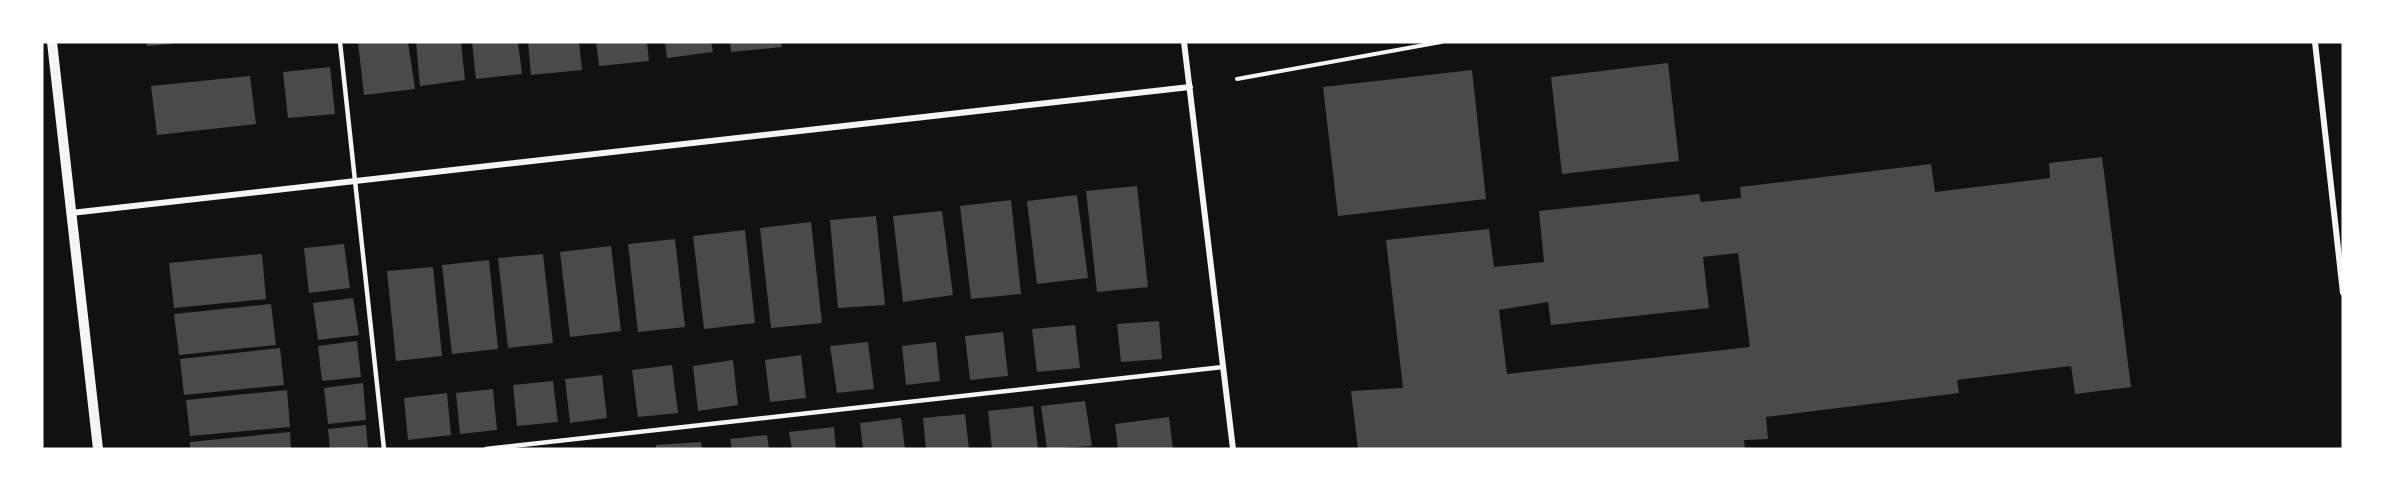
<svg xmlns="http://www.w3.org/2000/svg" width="2385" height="491" viewBox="0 0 2385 491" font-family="'DejaVu Sans',sans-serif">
<rect width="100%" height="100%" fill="#111"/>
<!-- building -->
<path fill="#4a4a4a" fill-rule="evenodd" d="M146,42H172V44L147,46Z
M358,42H408L415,89L364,95Z
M416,42H461L465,80L420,86Z
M472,42H518L522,74L476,79Z
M528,42H579L582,70L531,75Z
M596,42H647L649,61L599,66Z
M665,42H711L713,52L667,58Z
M730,42H781L782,47L731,52Z
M1668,63L1679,161L1562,174L1551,77Z
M330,67L335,114L288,118L283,72Z
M1472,70L1486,199L1338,216L1323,87Z
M250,76L256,124L157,135L151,86Z
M2102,157L2131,387L2075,394L2071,366L1957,380L1959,393L1766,417L1768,439L1744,440L1745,449H1358L1351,391L1403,388L1386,240L1489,229L1494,267L1544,262L1539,211L1699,194L1701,202L1741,198L1740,187L1931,164L1935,192L2050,178L2049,163ZM1738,253L1750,347L1507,374L1499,310L1548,302L1551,325L1709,308L1703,257Z
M1137,186L1148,287L1097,292L1086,191Z
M1077,195L1088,278L1037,284L1027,201Z
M1011,200L1021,294L971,299L960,206Z
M942,211L953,295L903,302L893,216Z
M876,216L885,305L838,308L830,220Z
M811,222L822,323L771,328L760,228Z
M745,230L755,323L704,329L693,236Z
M675,239L685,327L638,332L628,244Z
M344,244L350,288L309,293L304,248Z
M611,246L621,331L570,337L560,252Z
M262,254L266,299L174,308L169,263Z
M543,254L553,343L508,348L498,258Z
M489,260L498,349L452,354L442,265Z
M433,267L442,356L396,361L387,271Z
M353,298L359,335L318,340L313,303Z
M271,304L276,345L179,355L174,314Z
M1159,321L1162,359L1121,362L1117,324Z
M1075,325L1080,368L1037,372L1032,329Z
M1003,332L1008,376L970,380L965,336Z
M357,341L361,377L322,381L318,346Z
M868,342L874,389L837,393L830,346Z
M936,342L940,381L906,385L902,346Z
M280,348L284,385L184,395L180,359Z
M801,355L806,398L770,402L765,360Z
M733,360L738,405L698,411L693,366Z
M672,365L678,413L638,417L632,370Z
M602,375L607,418L570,423L565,379Z
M553,381L558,422L517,426L513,385Z
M363,383L366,420L328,424L324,388Z
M493,389L497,430L460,434L456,393Z
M287,390L290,427L190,436L186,400Z
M447,393L451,435L408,440L404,398Z
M1085,401L1092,446L1047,449L1041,406Z
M1033,406L1038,449H992L988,411Z
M965,414L969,449H926L923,418Z
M1169,417L1173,449H1118L1115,424Z
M901,418L905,449H863L860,423Z
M366,425L368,449H330L328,429Z
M834,427L836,449H792L789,432Z
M290,432L291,449H190V442Z
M767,435L769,449H732L730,439Z
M701,442L702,449H656V445Z"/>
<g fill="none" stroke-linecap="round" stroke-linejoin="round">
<!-- path -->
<path stroke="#f5f5f5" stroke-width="4" d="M1237,79L1441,42"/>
<!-- service -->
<path stroke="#f5f5f5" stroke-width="4.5" d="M340,42L384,449
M486,449L1223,367"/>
<!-- minor -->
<path stroke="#f5f5f5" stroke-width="6" d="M1184,42L1233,449
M2315,42L2343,293
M71,213L1190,87"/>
<!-- tertiary -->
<path stroke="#f5f5f5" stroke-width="10" d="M52,42L98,449"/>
</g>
<!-- border -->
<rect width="2385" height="491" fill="none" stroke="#ffffff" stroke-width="87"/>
</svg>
